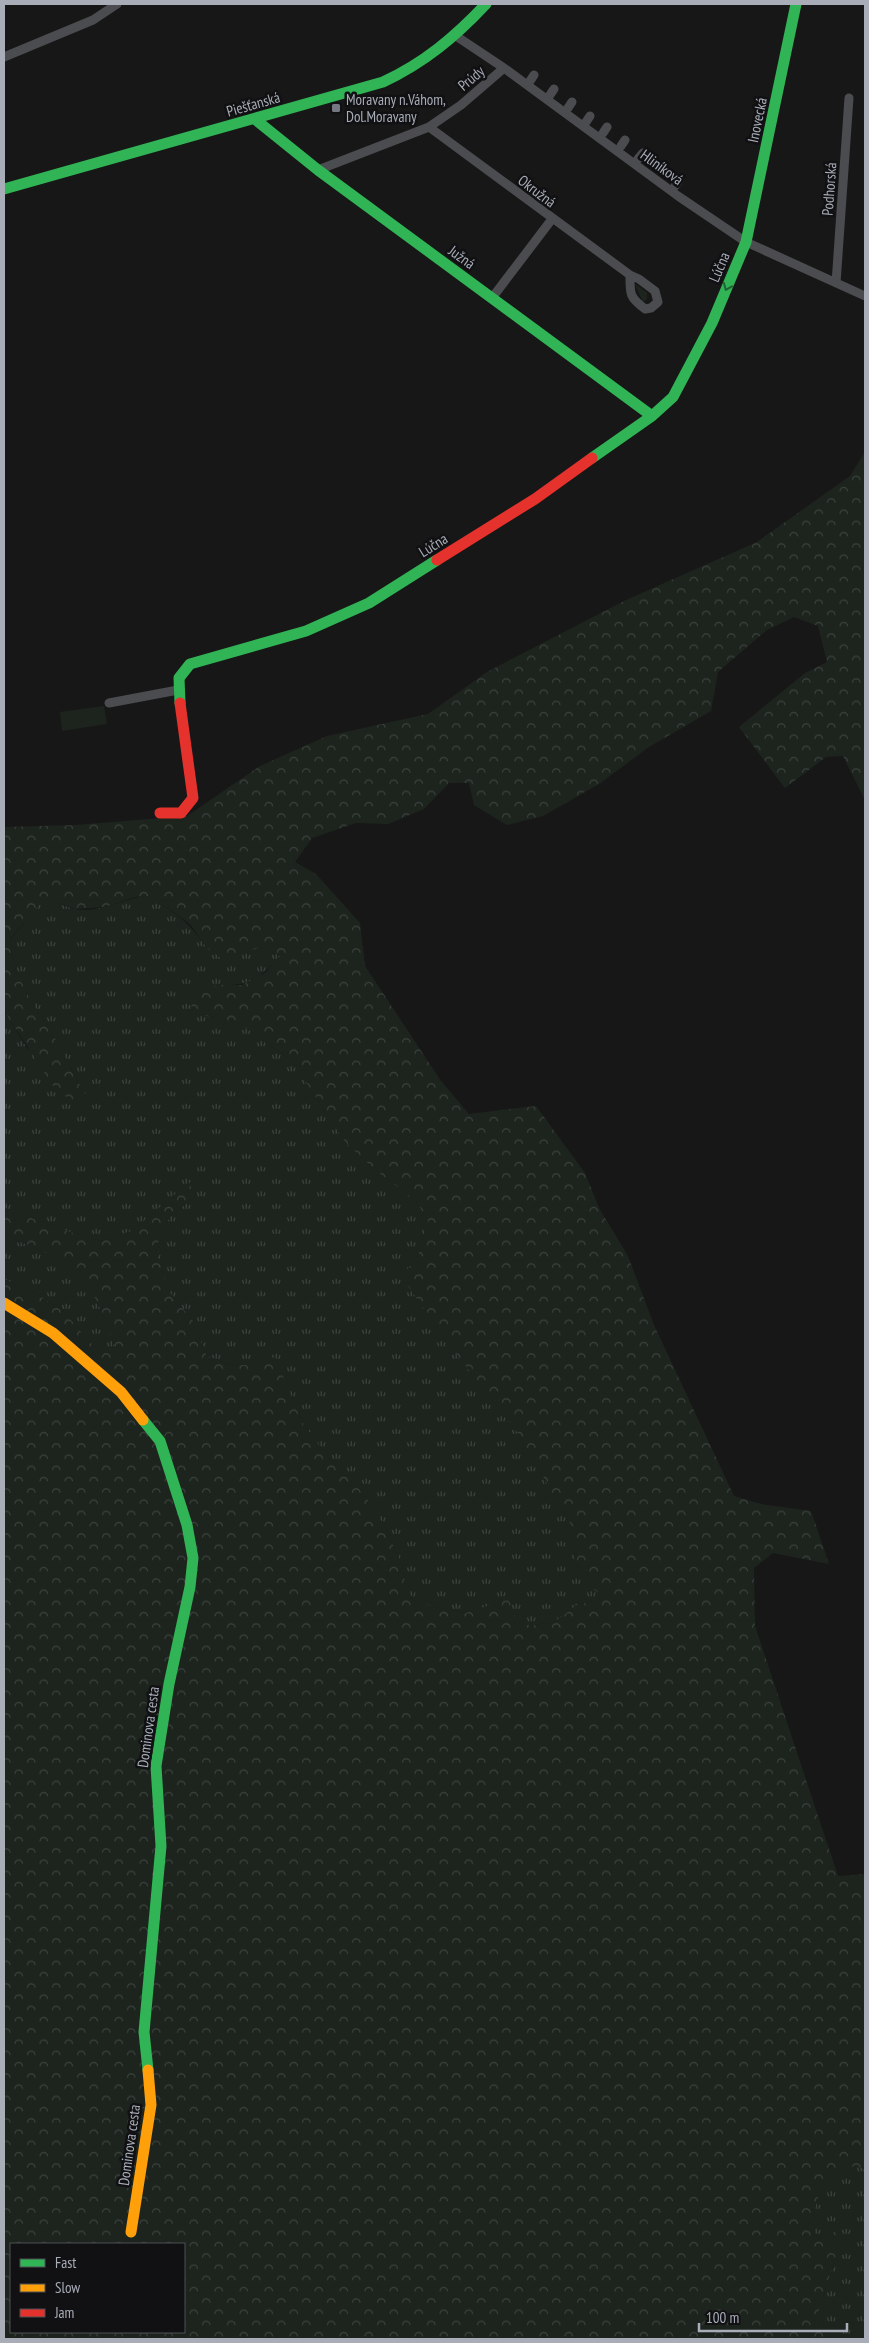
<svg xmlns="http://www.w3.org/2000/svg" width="869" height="2343" viewBox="0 0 869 2343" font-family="'PT Sans Narrow',sans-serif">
<defs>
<pattern id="grass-tufts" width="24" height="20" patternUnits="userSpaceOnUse" patternTransform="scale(1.25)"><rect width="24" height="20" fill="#1d241e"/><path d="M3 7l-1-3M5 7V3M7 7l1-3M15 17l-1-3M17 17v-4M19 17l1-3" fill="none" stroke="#3b413d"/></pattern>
<pattern id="forest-crowns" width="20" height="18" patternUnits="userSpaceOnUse" patternTransform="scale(1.25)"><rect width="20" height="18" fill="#1d241e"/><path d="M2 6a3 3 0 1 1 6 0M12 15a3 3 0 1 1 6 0" fill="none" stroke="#3b413d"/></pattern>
</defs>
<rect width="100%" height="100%" fill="#171717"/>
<!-- grass -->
<path fill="url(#grass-tufts)" d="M635,284L647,293V299L643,302Z
M147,896C176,913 188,921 208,949L246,951L261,947L281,956C258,979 251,986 218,985L189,1012L241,1024L293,1062L345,1142L374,1169L416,1201L428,1221L419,1253L403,1277L445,1340L518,1433L572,1527L575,1560L590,1587L606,1598L577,1605L556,1621L529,1626L514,1615L509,1600L466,1613L434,1607L413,1600L406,1587L402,1565L386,1529L364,1494L325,1454L302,1422L275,1358C246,1367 235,1369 206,1355L193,1321L170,1293L156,1253L161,1231L172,1214L195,1197L189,1183L132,1231L101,1241L73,1233L4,1208V1011L27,1048L87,1098L57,1042L31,1001L13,965L10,940L45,897C55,901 65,907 75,909C99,914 123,898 147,896Z
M4,1235C22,1243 43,1250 61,1260C94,1281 106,1320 118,1355L98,1351L62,1310L38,1295L4,1279Z
M845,2165L865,2168V2339H827L819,2310L836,2256V2231L815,2241C813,2200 814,2194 845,2165Z"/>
<!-- forest -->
<path fill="url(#forest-crowns)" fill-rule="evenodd" d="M865,452V800L843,756L826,757L785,788L739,727L805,673L827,662L818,626L794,617L767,630L718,672L711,711L649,747L599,784L543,816L507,825L474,805L469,783H449L424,809L388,824L356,823L312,838L295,862L316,874L360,923L365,966L441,1081L469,1114L536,1106L585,1173L599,1208L628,1256L654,1325L734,1496L761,1504L811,1511L829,1564L773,1553L754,1568L755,1626L838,1876L865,1874V2168L845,2166C814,2194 813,2200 815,2241L836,2231V2256L819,2310L827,2339H4V1279L38,1295L62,1310L98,1351L117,1354C106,1320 94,1280 60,1260C43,1250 22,1243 4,1235V1208L73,1233L101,1241L132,1231L189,1182L195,1197L172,1214L161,1231L156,1252L170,1293L193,1321L206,1355C235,1369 246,1367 275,1357L302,1422L325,1454L364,1494L386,1529L402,1565L406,1587L413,1600L434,1607L466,1613L509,1599L514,1615L530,1626L556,1621L577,1605L606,1598L590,1587L575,1560L572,1527L518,1433L445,1340L402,1277L419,1253L428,1221L416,1201L374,1169L345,1142L293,1062L241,1024L189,1012L198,991L218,985H242L265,973L280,956L261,947L224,960L208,949L190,924L172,911L147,896L135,897L105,907L75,909L45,898L10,939L13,965L31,1001L57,1042L87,1098L79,1106L55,1089L4,1011V827L76,825L187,816L260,766L327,736L428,714L487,672L626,600L757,542L850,476ZM11,2244H184V2332H11Z"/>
<!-- park -->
<path fill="#1d241e" d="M104,706L107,724L62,731L60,712Z"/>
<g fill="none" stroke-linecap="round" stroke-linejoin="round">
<!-- street -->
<path stroke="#4b4c50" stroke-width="9" d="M456,36L504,68L678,196L746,242L865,296
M4,57L93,20L117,4
M530,81L534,75
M550,95L554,89
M568,108L572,102
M586,122L590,116
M429,127L630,275C630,294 629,297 645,309L651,308L658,302L655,291L639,279L630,275
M603,133L607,127
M621,146L625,140
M638,159L643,153
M318,170L429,127L461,105L504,68
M675,186L679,180
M836,283L849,98
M492,298L552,219
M109,703L178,690"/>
<!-- fast -->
<path stroke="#30b455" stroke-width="11" d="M256,120L318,170L652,416
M4,189L383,82C424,63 455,37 486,4
M592,458L652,416L673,397L712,323L746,242L796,4
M180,703L179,678L190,664L306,631L369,603L437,560
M143,1420L160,1441L187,1525L193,1558L190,1587L169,1684L156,1766L161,1846L144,2032L148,2070"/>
<!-- slow -->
<path stroke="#ff9f0a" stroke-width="11" d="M4,1303L53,1333L121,1392L143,1420
M131,2232L151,2105L148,2070"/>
<!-- jam -->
<path stroke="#e5322d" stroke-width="11" d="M437,560L535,499L592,458
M160,813H181L193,798L180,703"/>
</g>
<!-- one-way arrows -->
<defs><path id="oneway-chevron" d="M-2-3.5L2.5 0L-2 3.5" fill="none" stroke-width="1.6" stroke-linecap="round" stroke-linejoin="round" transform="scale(1.25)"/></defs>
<use stroke="#206234" href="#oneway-chevron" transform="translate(727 287) rotate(113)"/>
<!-- markers -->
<rect fill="#757880" stroke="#111113" stroke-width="2" x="331" y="103" width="10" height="10" rx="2.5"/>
<g text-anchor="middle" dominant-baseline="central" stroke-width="5" stroke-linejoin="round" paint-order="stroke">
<!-- street labels -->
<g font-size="15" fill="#a8adb8" stroke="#111113">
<text transform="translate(471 78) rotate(-40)">Prúdy</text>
<text transform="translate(253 104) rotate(-16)">Piešťanská</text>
<text transform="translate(757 120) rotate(-78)">Inovecká</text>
<text transform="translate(662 167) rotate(36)">Hliníková</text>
<text transform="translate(829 189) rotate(-86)">Podhorská</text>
<text transform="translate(537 191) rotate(37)">Okružná</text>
<text transform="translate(462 257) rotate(36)">Južná</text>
<text transform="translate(719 267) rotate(-67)">Lúčna</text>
<text transform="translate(433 545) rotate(-32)">Lúčna</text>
<text transform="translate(148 1727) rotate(-82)">Dominova cesta</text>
<text transform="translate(129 2145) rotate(-82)">Dominova cesta</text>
</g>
<!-- poi labels -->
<g font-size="15" fill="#a8adb8" stroke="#111113" text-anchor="start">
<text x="346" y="99">Moravany n.Váhom,<tspan x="346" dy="17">Dol.Moravany</tspan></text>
</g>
</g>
<!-- border -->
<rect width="869" height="2343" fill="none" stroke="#a8adb8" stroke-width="10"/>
<!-- legend -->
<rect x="10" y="2243" width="175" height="90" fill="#111113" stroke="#4d4f55"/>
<rect x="20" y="2259" width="25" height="8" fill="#30b455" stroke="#4d4f55"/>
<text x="55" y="2268" font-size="15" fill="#a8adb8">Fast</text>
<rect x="20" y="2284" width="25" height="8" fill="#ff9f0a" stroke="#4d4f55"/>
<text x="55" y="2293" font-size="15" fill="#a8adb8">Slow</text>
<rect x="20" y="2309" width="25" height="8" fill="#e5322d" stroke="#4d4f55"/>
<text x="55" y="2318" font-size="15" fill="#a8adb8">Jam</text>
<!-- scale -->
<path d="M699 2323v8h148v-8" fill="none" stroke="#a8adb8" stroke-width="2.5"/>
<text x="706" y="2323" font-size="15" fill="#a8adb8" stroke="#111113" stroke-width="4" paint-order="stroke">100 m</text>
</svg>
